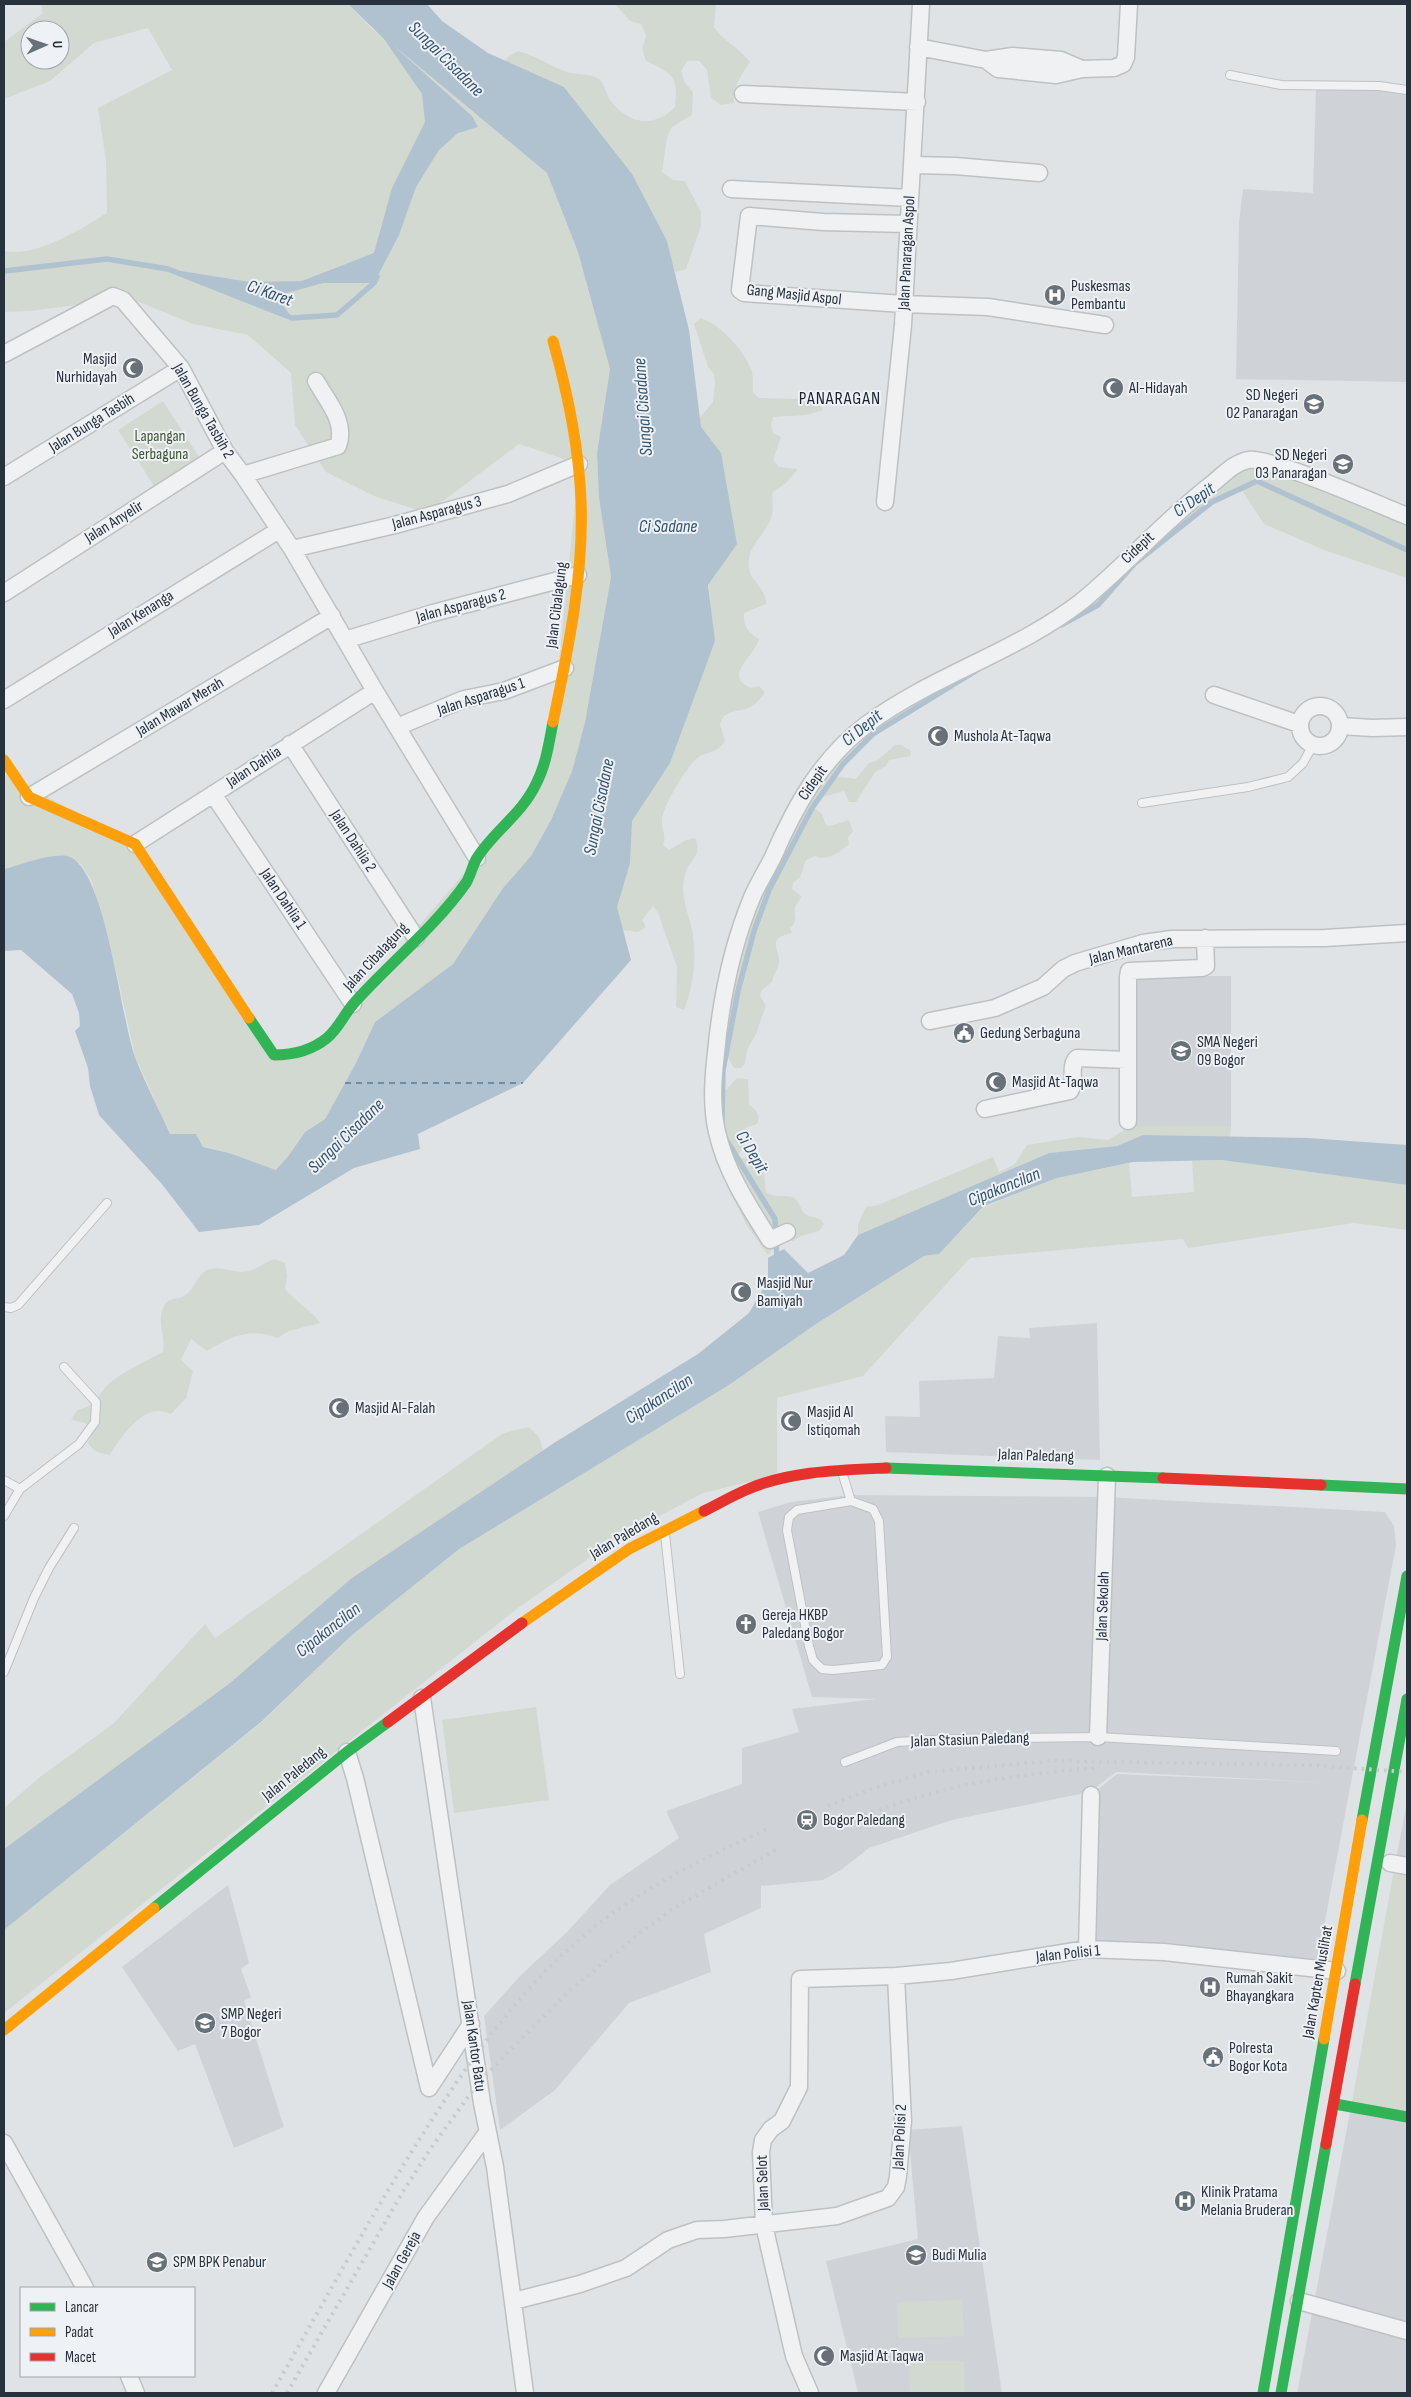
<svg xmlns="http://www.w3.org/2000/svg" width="1411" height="2397" viewBox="0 0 1411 2397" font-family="'Sofia Sans Condensed',sans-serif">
<rect width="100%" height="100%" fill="#e0e3e5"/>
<!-- built -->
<path fill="#cfd3d8" d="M1316,85L1407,90V382L1236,379L1239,222L1243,189L1313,193Z
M1132,976H1231V1126H1131Z
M1097,1323L1100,1460L886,1452L885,1416L920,1417L919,1381L994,1378L998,1336L1030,1338L1029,1328Z
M850,1495L1106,1497L1385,1512L1394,1526L1396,1545L1316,1968L1087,1949L1091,1795L1117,1774L1337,1783L1116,1772L1090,1792L952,1820L869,1848L841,1870L823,1880L761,1886V1908L704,1934L711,1972L629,2003L555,2090L500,2130L484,2016L521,1975L567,1932L610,1885L679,1838L666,1811L742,1784V1748L799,1732L792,1709L876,1699L812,1697L758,1512L791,1502Z
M1407,1802V1866L1395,1864Z
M228,1885L249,1963L241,1969L251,1997L244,2001L284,2127L234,2148L195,2044L178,2051L122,1967Z
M1351,2107L1407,2117V2393H1297Z
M962,2126L1002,2393H858L826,2261L918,2239L908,2130Z"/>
<!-- green -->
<path fill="#d2d9d1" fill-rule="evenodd" d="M41,4H348L373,30L433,77L547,173L578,252L610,369L597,453L599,498L611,577L585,722L572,771L551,820L531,856L503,888L453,964L375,1022L356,1063L325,1119L305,1132L289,1155L276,1170L229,1153L203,1147L196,1134H170L135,1056L118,979L99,907L92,882L81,864L70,857L57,855L4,869V774L135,844L274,1055L314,1047L525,803L553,721L579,464L519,444L427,513L374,496L326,472L295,425L291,373L248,335L193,324L139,302L84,304L30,311L4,312V251C35,258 81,229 107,213L106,161L98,108L172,70L148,28L94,43L50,81L4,99V42L43,13ZM30,30H60V60H30Z
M615,4H716L714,27C724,41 739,48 750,62C741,76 733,86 734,103L721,105L711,98L707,70L699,61H687L681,71L685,83L693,92L692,115L672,127L667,137L662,172L673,180L685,181L701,212V226L686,269L676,272L508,72L506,58L518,51C535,55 548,65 564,71C575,76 586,72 597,78C604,81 606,94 610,100C628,124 654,129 675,107C679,76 672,73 646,61L642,49L646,36L641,24L630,21Z
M701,318C721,325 743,349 751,369C754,376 752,385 753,392L759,398L801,399L819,403L823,410L807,415L773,417L771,425L773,433L781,437L773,460L779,467L798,469L786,483L773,492C771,500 774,508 772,515C767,534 746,546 749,567C750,582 766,587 766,604L744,613C743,627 748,632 759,639C755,656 722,676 751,688L759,686L765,692C749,716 744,705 724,716L720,724L725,741C716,755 705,751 696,759C686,769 663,805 662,820C661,831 667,834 663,845L669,850L686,840L695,838C702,854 694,856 687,868C684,875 683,884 683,891C684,904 689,917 692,929C697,957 694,984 684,1010L676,1007L677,967L658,913L653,906L642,920L646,927L638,932L620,930L609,869L711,611L695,423L713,402L715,383L714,374L708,367L694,324Z
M163,401L201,460L156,489L118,430Z
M1251,459L1407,515V578L1324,550L1264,524L1241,489L1212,502L1136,563L1098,605L928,701L873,734L843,764L834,776L856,779L869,763L878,760L895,745H901L910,750L911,756L889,760L886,766L875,772L856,802H849L844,791L819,798L813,807L822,814L826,825L831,826L849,820L853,831L848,838L849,844C840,852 827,862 815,856L806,860L800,877L793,883L792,889L801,896C800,901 796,904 795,908C793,917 799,921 790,928L792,933C764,939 781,949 779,963C778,970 773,975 772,982L762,990L760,996L766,1006L756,1034L747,1050L745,1064L741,1068H734L726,1054L723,1070V1093L737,1078L748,1079L749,1105C757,1109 761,1116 757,1124L745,1128L752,1137L740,1131L738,1133L747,1140L739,1154L740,1157L763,1164L766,1192C776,1199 785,1194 792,1197C799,1199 800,1208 804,1213C810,1219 820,1215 824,1224L819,1231L801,1236L793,1241L778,1238V1243L768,1255L746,1224L715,1160L713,1086L726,991L755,889L846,742L1056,618Z
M1131,1126H1231L1230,1137L1143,1135L1117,1146L1049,1153L858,1235V1224L866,1207L878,1205L993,1157L999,1172L1015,1164L1027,1145L1078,1137L1108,1140Z
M1221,1160L1407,1185V1230L1354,1223L1188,1248L1183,1239L970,1258L863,1376L777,1398V1475L703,1493L616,1539L518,1608L4,2013V1930L262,1722L352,1635L458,1549L729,1385L816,1324L924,1256L939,1254L984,1207L1057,1178L1129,1163L1132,1197L1194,1192L1192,1161Z
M274,1259L285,1263L287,1276L285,1289C296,1302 310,1309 320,1323L289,1331L277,1338C250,1327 230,1337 207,1351L191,1339L181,1360L193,1371L186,1398L171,1414C168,1413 163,1411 159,1411C139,1410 119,1440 110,1455C100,1453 92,1452 88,1442L91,1437L86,1427L92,1425L71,1420L77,1410C98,1406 97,1393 112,1381C128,1369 146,1361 163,1352C166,1337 156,1320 164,1306C168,1297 177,1300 184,1296C193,1291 197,1275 207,1270C218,1265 231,1272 242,1272C254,1272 263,1263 274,1259Z
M529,1427L539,1437L543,1450L341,1588L230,1683L4,1849V1808L40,1777L114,1723L205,1624L215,1638L489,1443L504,1433Z
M536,1707L549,1800L454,1813L442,1720Z
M1395,1864L1407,1866V2117L1351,2107Z
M962,2300L964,2336L898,2338L897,2302Z
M909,2361H964L965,2393H910Z"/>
<!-- water -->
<path fill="#b0c2cf" d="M348,4H427L442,21L488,53L564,87L632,174L667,241L689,330L701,427L721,453L737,544L708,585L715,641L670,763L632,821L630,863L617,907L631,960L523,1083L418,1134L420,1149L354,1168L259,1225L199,1232L161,1183L99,1115L90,1086L88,1068L75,1031L80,1026L79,1013L72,994L21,950L4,951V869C21,865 55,851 70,857C106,872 121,1019 135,1057C145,1083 159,1109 170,1134H196L203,1147L229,1153L276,1170L289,1155L305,1132L325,1119L356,1063L375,1022L453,964L503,888L531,856L551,820L572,771L585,722L611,577L599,498L597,453L610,369L578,252L547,173L393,45L472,116L478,127L458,133L439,150L416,187L399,235L374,283H323L287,293L283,305L292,318L168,269L250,282L302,281L374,253L392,188L425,122L422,94L384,39Z
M1143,1135L1308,1138L1407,1145V1185L1221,1160L1133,1162L1057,1178L984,1206L939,1254L924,1256L816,1324L729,1385L459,1549L352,1635L261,1722L4,1930V1849L230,1683L352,1578L554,1443L698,1354L749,1313L768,1280V1258L784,1249L808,1273L844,1255L858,1235L1049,1153L1117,1146Z"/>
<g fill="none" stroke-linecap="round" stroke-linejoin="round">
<!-- stream -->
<path stroke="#b0c2cf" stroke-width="5.5" d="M4,271L107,259L168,269L292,318L337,315L374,283L377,277
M1061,625L1098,605L1135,563L1212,502L1257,481L1407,550
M722,1122L723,1070L738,991L754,931L769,890L812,808L843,764L873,734L974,672
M725,1138L775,1219L777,1260"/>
<!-- ferry -->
<path stroke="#34546f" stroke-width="1" stroke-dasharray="6 5" stroke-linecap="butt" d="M345,1083H523"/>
<!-- lane casing -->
<g stroke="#bec1c3" stroke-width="10">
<path id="lane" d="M1230,75L1281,85L1379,86L1407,90
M1142,803L1248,787L1288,777L1303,763L1313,745
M4,1307L11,1308L18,1305L107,1203
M842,1472L851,1501L797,1510L789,1517L787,1530L809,1646L813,1660L822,1669L833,1670L882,1665L887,1657L879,1521L873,1509L851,1501
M4,1480L20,1489
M4,1516L20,1489L79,1444L95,1422L96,1402L64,1367
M665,1534L680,1674
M4,1672L34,1598L49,1568L74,1528
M845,1762L897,1742L951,1739L1098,1737L1336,1751"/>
</g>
<!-- street casing -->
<g stroke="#bec1c3" stroke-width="19">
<path id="street" d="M918,47L986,60L1013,56L1061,60L1082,69
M986,60L998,69L1056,75L1082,69L1114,68L1123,64L1126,57L1129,4
M743,94L917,102
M912,165L955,166L1039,173
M731,189L910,198
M908,224L823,222L749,216L740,290L744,293L903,304L988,307L1105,325
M4,354L113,296L123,300L181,368L225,451L243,475L292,549L375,691L477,858
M243,475L338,446C347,422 327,401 316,381
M4,477L181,368
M885,502L903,325L921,4
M292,549L395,525L508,494L579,464
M4,593L225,451
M345,640L433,613L578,575
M1214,695L1299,724
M4,700L279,530
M1300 726a20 20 0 1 1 40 0a20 20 0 1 1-40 0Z
M1340,726L1372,728L1407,727
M397,727L464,699L504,691L565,668
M290,744L416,938
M213,794L353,1004
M29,797L332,616
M135,844L375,691
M930,1021L995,1008L1043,987L1063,969L1075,963L1143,943L1172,939L1325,938L1407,933
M985,1109L1070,1091C1077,1081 1068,1067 1077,1058L1127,1060
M1128,1121V977L1129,971L1202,968L1206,966L1205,938
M787,1232L770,1240C748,1205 726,1172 717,1132C711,1106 713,1079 716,1053C721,999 732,945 753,895C759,882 767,869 773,857C795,806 821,759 866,725C933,675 1017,652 1082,601C1127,564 1166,519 1213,483C1223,475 1234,463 1248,460C1270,456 1379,505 1407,516
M422,1698L482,2103L495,2167L525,2393
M1098,1737L1107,1476
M347,1752L355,1778L429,2088
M1390,1863L1407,1866
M1087,1949L1091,1795
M429,2088L471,2024
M4,2143L85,2288
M514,2301L580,2284L626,2268L668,2240L697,2230L724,2229L837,2216L888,2198L896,2187L898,2176L903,2121L896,1976
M1299,2301L1407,2331
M129,2376L136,2393
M326,2393L426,2217L487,2133
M810,2393L794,2356L764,2225L761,2152L763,2140L771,2129L782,2121L799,2087L800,1979L896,1976L951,1971L1087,1949L1164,1952L1337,1971"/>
</g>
<!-- lane -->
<use href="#lane" stroke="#f0f1f2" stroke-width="8"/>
<!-- street -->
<use href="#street" stroke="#f0f1f2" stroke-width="16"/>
<!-- fast -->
<path stroke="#30b455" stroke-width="11" d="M249,1018L274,1055C294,1055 311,1051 327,1038C339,1028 344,1014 355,1002C391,962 435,927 466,883C471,875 472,866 477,858C493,832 522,814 536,784C546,765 549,743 553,722
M886,1468L1163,1478
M1321,1485L1407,1489
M1362,1820L1407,1576
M154,1908L347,1752L388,1722
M1355,1984L1407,1699
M1335,2104L1407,2117
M1263,2393L1324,2039
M1281,2393L1326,2144"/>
<!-- slow -->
<path stroke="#ff9f0a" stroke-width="11" d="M553,722C568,650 584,575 581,501C579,446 568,394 553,341
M4,760L29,797L135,844L249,1018
M522,1623L629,1549L704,1511
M4,2030L154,1908
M1324,2039L1362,1820"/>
<!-- jam -->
<path stroke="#e5322d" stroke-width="11" d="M1163,1478L1321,1485
M704,1511C718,1504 732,1496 746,1490C788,1471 840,1470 886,1468
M388,1722L522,1623
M1326,2144L1355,1984"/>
<!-- rail -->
<path stroke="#c9cbcd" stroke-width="4" stroke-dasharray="2.5 5" stroke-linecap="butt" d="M828,1806L871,1789L928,1772L1051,1761L1308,1765L1407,1772
M836,1824C871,1812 906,1800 941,1791C992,1777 1047,1773 1100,1767
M272,2393C319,2311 364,2228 414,2148C466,2065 522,1982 601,1922C652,1883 712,1854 770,1828
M287,2393L402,2193L431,2148L479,2082L569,1991L635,1937L672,1909L779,1848"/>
</g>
<!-- icons -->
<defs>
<g id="hospital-disc" transform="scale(1.125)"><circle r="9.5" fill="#687078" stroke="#eef1f5"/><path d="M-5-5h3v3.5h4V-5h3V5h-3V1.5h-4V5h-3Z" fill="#fff"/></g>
<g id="mosque-disc" transform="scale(1.125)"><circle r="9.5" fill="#687078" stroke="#eef1f5"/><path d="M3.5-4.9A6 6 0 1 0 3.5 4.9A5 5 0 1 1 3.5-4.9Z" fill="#fff"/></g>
<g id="school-disc" transform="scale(1.125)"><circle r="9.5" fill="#687078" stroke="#eef1f5"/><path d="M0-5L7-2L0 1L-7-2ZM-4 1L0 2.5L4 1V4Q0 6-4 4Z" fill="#fff"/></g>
<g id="civic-disc" transform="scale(1.125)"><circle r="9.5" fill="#687078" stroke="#eef1f5"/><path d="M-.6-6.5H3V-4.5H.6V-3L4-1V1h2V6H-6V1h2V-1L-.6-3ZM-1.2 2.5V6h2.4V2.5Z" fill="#fff"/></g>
<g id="church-disc" transform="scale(1.125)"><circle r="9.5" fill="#687078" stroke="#eef1f5"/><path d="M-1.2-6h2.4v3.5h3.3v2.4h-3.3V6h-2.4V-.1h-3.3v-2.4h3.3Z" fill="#fff"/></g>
<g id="station-disc" transform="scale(1.125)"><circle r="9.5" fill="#687078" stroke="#eef1f5"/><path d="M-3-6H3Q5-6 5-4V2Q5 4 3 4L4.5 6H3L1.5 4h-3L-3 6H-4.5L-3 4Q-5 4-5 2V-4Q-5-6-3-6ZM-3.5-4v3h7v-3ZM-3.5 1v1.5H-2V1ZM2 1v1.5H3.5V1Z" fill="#fff"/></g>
</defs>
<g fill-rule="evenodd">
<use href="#hospital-disc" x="1055" y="295"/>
<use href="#mosque-disc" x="133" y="368"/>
<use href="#mosque-disc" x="1113" y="388"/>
<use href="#school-disc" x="1314" y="404"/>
<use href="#school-disc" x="1343" y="464"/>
<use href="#mosque-disc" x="938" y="736"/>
<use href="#civic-disc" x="964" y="1033"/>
<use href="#school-disc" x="1181" y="1051"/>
<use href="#mosque-disc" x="996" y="1082"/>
<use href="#mosque-disc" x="741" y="1292"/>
<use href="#mosque-disc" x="339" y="1408"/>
<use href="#mosque-disc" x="791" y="1421"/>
<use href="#church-disc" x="746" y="1624"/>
<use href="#station-disc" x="807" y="1820"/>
<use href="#hospital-disc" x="1210" y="1987"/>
<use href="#school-disc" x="205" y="2023"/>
<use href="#civic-disc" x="1213" y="2057"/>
<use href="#hospital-disc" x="1185" y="2201"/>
<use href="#school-disc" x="916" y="2255"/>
<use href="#school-disc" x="157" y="2262"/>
<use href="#mosque-disc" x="824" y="2356"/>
</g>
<g text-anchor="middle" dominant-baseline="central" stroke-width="4" stroke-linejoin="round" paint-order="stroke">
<!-- street labels -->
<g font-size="16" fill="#28323d" stroke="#eef1f5">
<text transform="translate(907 253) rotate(-87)">Jalan Panaragan Aspol</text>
<text transform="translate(794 295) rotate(6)">Gang Masjid Aspol</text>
<text transform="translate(203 411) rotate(60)">Jalan Bunga Tasbih 2</text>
<text transform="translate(92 423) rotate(-32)">Jalan Bunga Tasbih</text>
<text transform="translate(437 513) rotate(-15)">Jalan Asparagus 3</text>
<text transform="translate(114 522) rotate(-32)">Jalan Anyelir</text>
<text transform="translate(1138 548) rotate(-43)">Cidepit</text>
<text transform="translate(557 605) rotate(-83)">Jalan Cibalagung</text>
<text transform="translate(461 606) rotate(-15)">Jalan Asparagus 2</text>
<text transform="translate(141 614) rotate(-32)">Jalan Kenanga</text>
<text transform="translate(481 697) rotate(-18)">Jalan Asparagus 1</text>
<text transform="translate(180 707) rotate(-31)">Jalan Mawar Merah</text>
<text transform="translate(254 767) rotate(-33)">Jalan Dahlia</text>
<text transform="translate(813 783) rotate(-55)">Cidepit</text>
<text transform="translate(353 841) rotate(57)">Jalan Dahlia 2</text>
<text transform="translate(283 899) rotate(56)">Jalan Dahlia 1</text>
<text transform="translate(1131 950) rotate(-13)">Jalan Mantarena</text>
<text transform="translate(376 957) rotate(-47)">Jalan Cibalagung</text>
<text transform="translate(1036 1456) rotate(2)">Jalan Paledang</text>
<text transform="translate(624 1536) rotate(-31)">Jalan Paledang</text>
<text transform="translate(1103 1606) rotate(-88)">Jalan Sekolah</text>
<text transform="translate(970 1740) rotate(-2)">Jalan Stasiun Paledang</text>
<text transform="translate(294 1774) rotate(-39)">Jalan Paledang</text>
<text transform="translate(1068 1954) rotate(-6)">Jalan Polisi 1</text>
<text transform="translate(1318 1982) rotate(-80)">Jalan Kapten Muslihat</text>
<text transform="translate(474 2046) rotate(82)">Jalan Kantor Batu</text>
<text transform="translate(900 2137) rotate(-87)">Jalan Polisi 2</text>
<text transform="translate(763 2183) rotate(-92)">Jalan Selot</text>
<text transform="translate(402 2260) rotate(-61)">Jalan Gereja</text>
</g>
<!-- poi labels -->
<g font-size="16" fill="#28323d" stroke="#eef1f5" text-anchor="start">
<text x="1071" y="286">Puskesmas<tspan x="1071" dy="18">Pembantu</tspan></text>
<text x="117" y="359" text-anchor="end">Masjid<tspan x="117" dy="18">Nurhidayah</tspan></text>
<text x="1129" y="388">Al-Hidayah</text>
<text x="1298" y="395" text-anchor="end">SD Negeri<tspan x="1298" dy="18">02 Panaragan</tspan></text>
<text x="1327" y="455" text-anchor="end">SD Negeri<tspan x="1327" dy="18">03 Panaragan</tspan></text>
<text x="954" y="736">Mushola At-Taqwa</text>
<text x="980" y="1033">Gedung Serbaguna</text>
<text x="1197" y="1042">SMA Negeri<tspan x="1197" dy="18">09 Bogor</tspan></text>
<text x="1012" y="1082">Masjid At-Taqwa</text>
<text x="757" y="1283">Masjid Nur<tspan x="757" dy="18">Bamiyah</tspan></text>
<text x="355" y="1408">Masjid Al-Falah</text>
<text x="807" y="1412">Masjid Al<tspan x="807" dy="18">Istiqomah</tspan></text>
<text x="762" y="1615">Gereja HKBP<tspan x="762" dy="18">Paledang Bogor</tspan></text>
<text x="823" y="1820">Bogor Paledang</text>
<text x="1226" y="1978">Rumah Sakit<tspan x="1226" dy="18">Bhayangkara</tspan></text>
<text x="221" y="2014">SMP Negeri<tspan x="221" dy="18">7 Bogor</tspan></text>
<text x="1229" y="2048">Polresta<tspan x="1229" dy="18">Bogor Kota</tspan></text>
<text x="1201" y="2192">Klinik Pratama<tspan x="1201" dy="18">Melania Bruderan</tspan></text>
<text x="932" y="2255">Budi Mulia</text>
<text x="173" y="2262">SPM BPK Penabur</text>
<text x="840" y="2356">Masjid At Taqwa</text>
</g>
<!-- park labels -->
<g font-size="16" fill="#405836" stroke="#eef1f5">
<text x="160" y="436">Lapangan<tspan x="160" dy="18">Serbaguna</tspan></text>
</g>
<!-- water labels -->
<g font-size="18" font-style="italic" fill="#34546f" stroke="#eef1f5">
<text transform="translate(446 59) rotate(45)">Sungai Cisadane</text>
<text transform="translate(270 293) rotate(20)">Ci Karet</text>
<text transform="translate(643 407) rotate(-94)">Sungai Cisadane</text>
<text transform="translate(1194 500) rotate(-34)">Ci Depit</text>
<text x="668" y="526">Ci Sadane</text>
<text transform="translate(862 728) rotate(-39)">Ci Depit</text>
<text transform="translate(599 807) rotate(-79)">Sungai Cisadane</text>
<text transform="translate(346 1136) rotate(-44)">Sungai Cisadane</text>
<text transform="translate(752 1152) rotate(59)">Ci Depit</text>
<text transform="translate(1004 1187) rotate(-22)">Cipakancilan</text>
<text transform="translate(659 1399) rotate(-33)">Cipakancilan</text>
<text transform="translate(328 1630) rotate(-38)">Cipakancilan</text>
</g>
<!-- neighbourhood labels -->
<g font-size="18" letter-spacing="1" fill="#1a232e" stroke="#eef1f5">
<text x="840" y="398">PANARAGAN</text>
</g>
</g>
<!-- border -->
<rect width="1411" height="2397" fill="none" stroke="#28323d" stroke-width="10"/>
<!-- legend -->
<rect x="20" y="2287" width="175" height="90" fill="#eef1f5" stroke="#9fa5ab"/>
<rect x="30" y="2303" width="25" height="8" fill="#30b455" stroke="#9fa5ab"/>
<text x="65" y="2312" font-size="15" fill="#28323d">Lancar</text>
<rect x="30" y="2328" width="25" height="8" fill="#ff9f0a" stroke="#9fa5ab"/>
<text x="65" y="2337" font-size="15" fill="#28323d">Padat</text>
<rect x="30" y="2353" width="25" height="8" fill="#e5322d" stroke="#9fa5ab"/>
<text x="65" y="2362" font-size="15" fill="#28323d">Macet</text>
<!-- north arrow -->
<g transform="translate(45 45) rotate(88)"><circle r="24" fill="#eef1f5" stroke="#9fa5ab"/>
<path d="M0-4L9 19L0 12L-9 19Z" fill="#687078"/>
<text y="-8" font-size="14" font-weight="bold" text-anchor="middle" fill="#28323d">U</text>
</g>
</svg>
